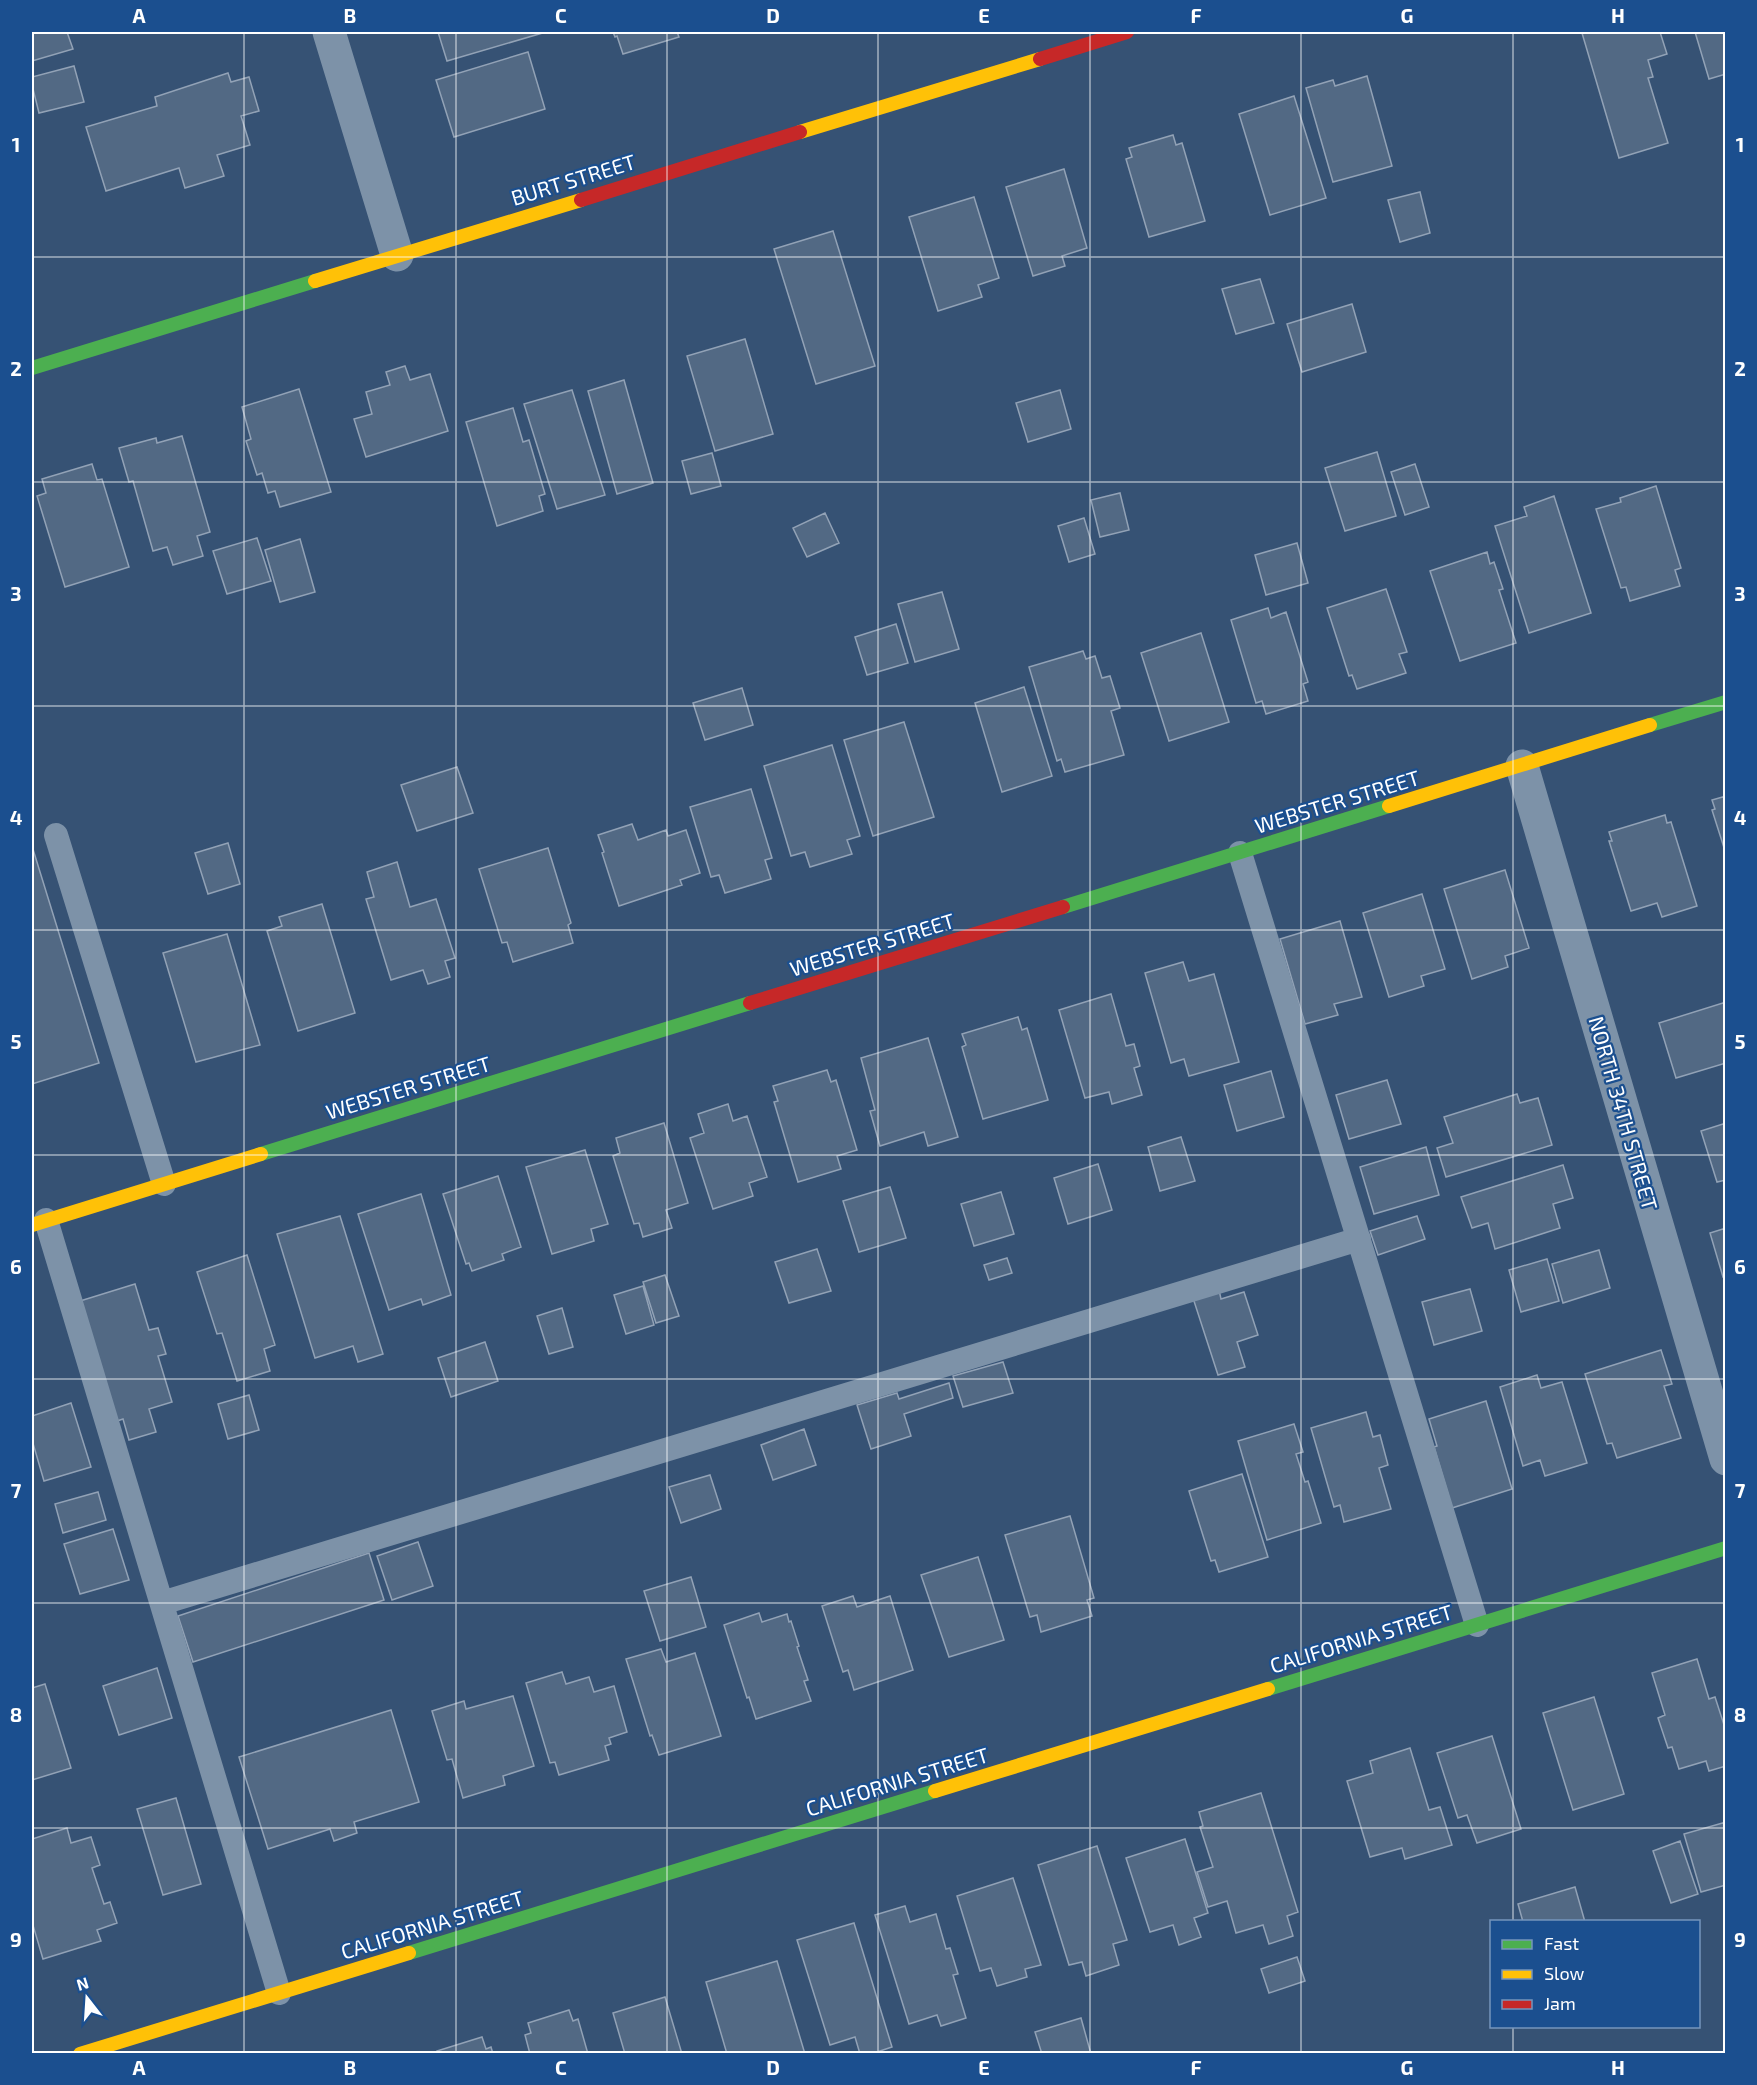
<svg xmlns="http://www.w3.org/2000/svg" width="1757" height="2085" viewBox="0 0 1757 2085" font-family="'Exo 2',sans-serif">
<rect width="100%" height="100%" fill="#365274"/>
<!-- building -->
<path fill="#526984" stroke="#92a2b6" stroke-width="1.5" d="M32,32H67L73,49L32,61Z
M438,32H546L447,61Z
M613,32H677L679,37L623,54L617,36L615,37Z
M1586,32H1660L1667,54L1648,60L1653,77L1648,78L1668,143L1619,158L1582,33Z
M1695,32H1726V74L1709,79Z
M528,52L545,109L454,137L436,80Z
M74,66L84,102L39,113L32,85V77Z
M228,73L231,82L249,77L259,111L241,116L250,145L217,155L224,176L185,188L179,168L106,191L86,127L157,106L155,97Z
M1367,76L1392,166L1333,182L1306,88L1333,80L1335,86Z
M1294,96L1326,198L1270,215L1239,114Z
M1173,135L1176,145L1182,143L1205,221L1149,237L1126,159L1132,157L1129,148Z
M1064,169L1087,248L1062,256L1065,266L1033,276L1006,187Z
M1420,192L1430,233L1400,242L1388,200Z
M974,197L999,278L978,285L982,297L938,311L909,217Z
M833,231L875,366L816,384L774,249Z
M1260,279L1274,323L1236,334L1222,289Z
M1352,304L1366,352L1302,372L1287,324Z
M745,339L773,434L715,451L687,356Z
M405,366L410,380L430,374L448,431L366,457L354,419L372,414L366,392L390,385L386,372Z
M624,380L653,483L617,494L588,391Z
M299,389L331,492L280,507L275,491L268,493L262,473L257,475L246,441L251,439L242,407Z
M572,390L605,495L557,509L524,404Z
M1060,390L1071,429L1028,442L1016,403Z
M513,408L523,442L529,440L545,494L539,496L543,511L497,526L466,422Z
M182,436L210,532L197,536L203,556L173,565L167,547L153,551L133,481L129,482L119,448L156,438L157,443Z
M1377,452L1396,516L1345,531L1325,468Z
M712,453L721,486L691,494L682,461Z
M92,464L97,480L102,479L129,567L65,587L37,496L46,493L42,479Z
M1415,464L1429,507L1405,515L1391,472Z
M1656,486L1681,568L1675,570L1680,586L1630,601L1626,587L1621,588L1596,509L1621,502L1620,498Z
M1120,493L1129,530L1100,537L1091,500Z
M1554,496L1591,613L1529,633L1495,526L1527,516L1524,507Z
M825,513L839,543L807,557L793,528Z
M1084,518L1095,554L1069,562L1058,526Z
M257,538L271,581L227,594L213,551Z
M300,539L315,592L280,602L265,550Z
M1297,543L1308,583L1266,595L1255,555Z
M1487,552L1490,564L1494,562L1503,589L1499,590L1516,643L1460,661L1430,571Z
M1386,589L1407,652L1399,654L1406,673L1357,689L1352,675L1349,676L1327,608Z
M942,592L959,649L915,662L898,604Z
M1268,608L1271,618L1286,612L1308,682L1303,684L1308,701L1266,714L1262,701L1256,703L1231,620Z
M896,624L908,663L867,675L855,637Z
M1201,633L1229,722L1169,741L1141,653Z
M1083,651L1086,659L1095,656L1102,678L1110,676L1120,708L1111,711L1124,755L1065,772L1061,759L1057,761L1029,667Z
M1024,687L1052,776L1002,792L975,703Z
M742,688L753,725L705,740L693,703Z
M904,722L934,817L873,836L844,740Z
M832,745L860,836L847,840L852,854L810,867L805,852L791,856L764,766Z
M457,767L473,813L417,831L401,785Z
M751,789L772,858L765,860L771,879L725,893L719,875L711,877L690,807Z
M1726,796V854L1712,810L1715,809L1712,800Z
M1665,815L1667,823L1671,822L1697,906L1662,917L1657,903L1631,911L1609,841H1612L1609,832Z
M632,824L638,840L666,830L668,836L686,830L700,873L680,880L682,885L619,906L602,853L604,852L598,835Z
M228,843L240,884L208,894L195,853Z
M32,846L99,1063L32,1084Z
M548,848L571,923L568,925L573,943L513,962L507,942L502,943L479,869Z
M397,862L410,907L436,899L455,958L445,961L450,977L428,984L423,970L391,980L366,899L374,897L367,872Z
M1505,870L1529,948L1505,956L1508,967L1472,979L1444,889Z
M1422,894L1445,969L1421,976L1424,986L1389,997L1363,913Z
M322,904L355,1013L298,1031L267,931L282,926L279,917Z
M1340,921L1362,997L1334,1004L1338,1015L1305,1024L1280,939Z
M227,934L260,1045L196,1062L163,953Z
M1183,962L1189,981L1214,974L1239,1062L1189,1076L1184,1059L1171,1063L1145,973Z
M1111,994L1126,1046L1134,1044L1140,1066L1134,1068L1142,1095L1112,1104L1109,1092L1085,1098L1059,1010Z
M1726,1002V1063L1676,1078L1659,1023Z
M1018,1017L1022,1030L1027,1028L1048,1100L983,1119L962,1047L966,1045L962,1034Z
M928,1038L958,1137L928,1146L924,1132L880,1146L870,1111L875,1110L861,1058Z
M827,1070L831,1082L836,1080L857,1150L837,1156L841,1169L798,1182L774,1102L778,1101L773,1086Z
M1271,1071L1284,1117L1237,1131L1224,1085Z
M1387,1080L1401,1124L1349,1139L1336,1095Z
M1517,1094L1520,1103L1538,1098L1552,1145L1446,1177L1437,1148L1453,1143L1444,1117Z
M728,1104L733,1121L747,1116L767,1177L749,1183L753,1196L713,1209L690,1138L704,1133L698,1114Z
M664,1123L688,1203L666,1210L672,1228L643,1237L639,1223L634,1224L613,1156L620,1153L616,1138Z
M1726,1123V1180L1717,1182L1701,1131Z
M1181,1137L1195,1181L1160,1191L1148,1147Z
M1426,1147L1439,1195L1374,1214L1360,1167Z
M585,1150L608,1224L591,1229L594,1241L552,1254L526,1167Z
M1098,1164L1112,1210L1068,1224L1054,1178Z
M1563,1165L1573,1198L1553,1204L1560,1228L1495,1249L1488,1223L1472,1228L1461,1197Z
M498,1176L521,1247L502,1254L504,1260L472,1271L469,1263L466,1264L443,1194Z
M890,1187L906,1238L859,1252L843,1201Z
M1001,1192L1014,1234L974,1246L961,1204Z
M421,1194L451,1295L423,1305L421,1299L389,1310L358,1214Z
M340,1216L383,1354L358,1362L353,1346L315,1358L277,1234Z
M1417,1216L1425,1239L1378,1255L1370,1231Z
M1726,1228V1276L1723,1277L1710,1233Z
M817,1249L831,1291L789,1303L775,1262Z
M1599,1250L1610,1288L1563,1303L1552,1264Z
M247,1255L275,1345L264,1349L270,1371L237,1381L222,1333L217,1334L197,1272Z
M1007,1258L1012,1273L989,1280L984,1265Z
M1547,1259L1559,1301L1521,1312L1509,1270Z
M665,1275L679,1316L656,1323L643,1282Z
M135,1284L149,1330L158,1328L166,1354L158,1356L172,1402L149,1409L156,1432L129,1440L123,1419L117,1421L80,1301Z
M643,1286L654,1325L626,1334L614,1295Z
M1470,1289L1482,1331L1434,1345L1422,1302Z
M1219,1290L1221,1299L1244,1292L1258,1335L1237,1342L1245,1367L1218,1375L1193,1298Z
M562,1308L573,1347L549,1354L537,1316Z
M485,1342L498,1381L451,1397L438,1358Z
M1661,1350L1672,1384L1664,1386L1681,1438L1617,1458L1612,1443L1607,1444L1585,1374Z
M1003,1362L1013,1393L963,1407L953,1376Z
M1537,1375L1541,1388L1562,1382L1587,1463L1545,1476L1540,1460L1523,1466L1500,1387Z
M949,1383L953,1398L904,1414L911,1436L871,1449L857,1405L897,1393L899,1399Z
M249,1395L259,1430L228,1439L218,1404Z
M1486,1401L1512,1489L1452,1508L1434,1447L1437,1446L1429,1419Z
M71,1403L91,1467L44,1481L32,1440V1416Z
M1366,1412L1373,1437L1380,1435L1388,1465L1379,1468L1391,1509L1344,1522L1340,1505L1334,1507L1311,1428Z
M1294,1424L1303,1452L1296,1454L1305,1482L1308,1481L1321,1523L1267,1540L1238,1441Z
M804,1429L816,1465L773,1480L761,1445Z
M1242,1474L1268,1557L1219,1572L1215,1560L1211,1561L1189,1491Z
M710,1475L721,1509L681,1523L669,1487Z
M98,1492L106,1520L63,1533L55,1504Z
M1070,1516L1094,1598L1087,1600L1092,1616L1041,1632L1037,1615L1030,1617L1005,1535Z
M113,1529L129,1580L80,1594L64,1544Z
M418,1542L433,1586L392,1600L377,1556Z
M369,1553L384,1600L193,1662L178,1616Z
M978,1557L1004,1640L949,1657L921,1575Z
M691,1577L706,1627L660,1641L644,1591Z
M853,1596L857,1607L890,1596L913,1670L854,1690L848,1670L843,1672L822,1606Z
M759,1613L762,1622L787,1614L789,1622L791,1621L799,1646L797,1647L808,1680L804,1681L811,1701L756,1719L749,1697L747,1698L724,1625Z
M661,1649L666,1662L695,1653L721,1736L659,1755L652,1735L650,1736L626,1659Z
M1697,1659L1709,1699L1715,1697L1726,1731V1766L1709,1771L1706,1761L1679,1769L1672,1747L1668,1748L1658,1718L1665,1715L1652,1673Z
M157,1668L172,1718L119,1735L103,1686Z
M562,1672L566,1684L589,1677L594,1692L614,1686L627,1732L609,1738L611,1744L605,1746L609,1760L559,1775L555,1762L550,1763L526,1683Z
M45,1684L71,1768L32,1780V1688Z
M513,1696L534,1766L503,1776L505,1785L463,1798L452,1759L447,1760L432,1711L464,1701L466,1709Z
M1594,1697L1624,1794L1573,1810L1543,1713Z
M391,1710L419,1802L354,1822L357,1833L334,1841L330,1829L268,1849L239,1757Z
M1492,1736L1521,1829L1477,1843L1467,1815L1458,1818L1437,1753Z
M1410,1748L1429,1810L1440,1807L1452,1845L1405,1859L1402,1848L1370,1857L1347,1781L1373,1773L1370,1761Z
M1261,1793L1298,1912L1287,1916L1293,1936L1269,1944L1263,1925L1236,1933L1227,1901L1208,1907L1197,1872L1213,1867L1200,1827L1203,1826L1199,1812Z
M176,1798L201,1884L163,1895L137,1809Z
M1726,1822V1885L1701,1892L1684,1834Z
M67,1828L71,1843L91,1837L100,1865L92,1868L104,1904L110,1902L117,1923L97,1930L101,1941L43,1959L32,1922V1839Z
M1185,1839L1208,1913L1194,1918L1201,1937L1179,1945L1173,1925L1150,1932L1126,1858Z
M1680,1841L1698,1894L1671,1903L1653,1851Z
M1097,1846L1127,1940L1113,1944L1119,1965L1086,1976L1082,1962L1069,1965L1038,1865Z
M1013,1878L1041,1965L1025,1969L1027,1977L997,1986L991,1968L980,1971L957,1896Z
M1575,1887L1585,1922H1523L1518,1904Z
M905,1906L910,1922L936,1914L946,1949L950,1948L958,1974L953,1975L966,2018L941,2026L937,2015L909,2024L875,1915Z
M854,1923L892,2047L871,2054H860L855,2037L830,2045L797,1940Z
M1297,1957L1305,1981L1269,1993L1261,1969Z
M777,1961L805,2054H727L706,1982Z
M665,1997L682,2054H625L613,2013Z
M569,2010L573,2021L578,2019L588,2054H530L525,2035L531,2033L528,2023Z
M1081,2018L1091,2054H1042L1035,2032Z
M482,2037L486,2049L491,2047L493,2054H438L437,2051Z"/>
<g fill="none" stroke-linecap="round" stroke-linejoin="round">
<!-- lane -->
<path stroke="#7d92a8" stroke-width="24" d="M56,835L164,1184
M1240,853L1477,1625
M46,1220L279,1993
M162,1603L1359,1239"/>
<!-- street -->
<path stroke="#7d92a8" stroke-width="33" d="M329,32L397,255
M1522,766L1726,1459"/>
<!-- fast -->
<path stroke="#4caf50" stroke-width="14" d="M32,368L315,281
M1650,725L1726,702
M1063,907L1389,806
M261,1154L750,1003
M1268,1689L1726,1548
M409,1953L935,1791"/>
<!-- slow -->
<path stroke="#ffc107" stroke-width="14" d="M800,132L1040,59
M315,281L581,200
M1389,806L1650,725
M32,1225L261,1154
M935,1791L1268,1689
M80,2054L409,1953"/>
<!-- jam -->
<path stroke="#c62828" stroke-width="14" d="M1040,59L1127,32
M581,200L800,132
M750,1003L1063,907"/>
</g>
<!-- grid -->
<path fill="none" stroke="#fff" stroke-width="1.5" stroke-opacity="0.55" d="M244,32V2054M456,32V2054M667,32V2054M878,32V2054M1090,32V2054M1301,32V2054M1513,32V1922M32,257H1726M32,482H1726M32,706H1726M32,930H1726M32,1155H1726M32,1379H1726M32,1603H1726M32,1828H1726M1513,2026V2054"/>
<g text-anchor="middle" dominant-baseline="central" stroke-width="4.5" stroke-linejoin="round" paint-order="stroke">
<!-- street labels -->
<g font-size="21" fill="#fff" stroke="#1b4f8f">
<text transform="translate(573 179) rotate(-17)">BURT STREET</text>
<text transform="translate(1337 801) rotate(-17)">WEBSTER STREET</text>
<text transform="translate(872 944) rotate(-17)">WEBSTER STREET</text>
<text transform="translate(408 1087) rotate(-17)">WEBSTER STREET</text>
<text transform="translate(1624 1113) rotate(74)">NORTH 34TH STREET</text>
<text transform="translate(1361 1638) rotate(-17)">CALIFORNIA STREET</text>
<text transform="translate(897 1781) rotate(-17)">CALIFORNIA STREET</text>
<text transform="translate(432 1924) rotate(-17)">CALIFORNIA STREET</text>
</g>
</g>
<!-- border -->
<rect width="1757" height="2085" fill="none" stroke="#1b4f8f" stroke-width="66"/>
<!-- legend -->
<rect x="1490" y="1920" width="210" height="108" fill="#1b4f8f" stroke="#7695bc" stroke-width="1.5"/>
<rect x="1502" y="1940" width="30" height="9" fill="#4caf50" stroke="#7695bc" stroke-width="1.5"/>
<text x="1544" y="1950" font-size="18" fill="#ffffff">Fast</text>
<rect x="1502" y="1970" width="30" height="9" fill="#ffc107" stroke="#7695bc" stroke-width="1.5"/>
<text x="1544" y="1980" font-size="18" fill="#ffffff">Slow</text>
<rect x="1502" y="2000" width="30" height="9" fill="#c62828" stroke="#7695bc" stroke-width="1.5"/>
<text x="1544" y="2010" font-size="18" fill="#ffffff">Jam</text>
<!-- north arrow -->
<g transform="translate(87 1998) rotate(343)" stroke="#1b4f8f" stroke-width="4.5" paint-order="stroke">
<path d="M0-4.5L10 22L0 15L-10 22Z" fill="#ffffff"/>
<text y="-9" font-size="16" font-weight="bold" text-anchor="middle" fill="#ffffff">N</text>
</g>
<rect x="33" y="33" width="1691" height="2019" fill="none" stroke="#fff" stroke-width="2"/>
<g font-size="20" text-anchor="middle" font-weight="bold" fill="#fff">
<text x="139" y="23">A</text>
<text x="350" y="23">B</text>
<text x="561" y="23">C</text>
<text x="773" y="23">D</text>
<text x="984" y="23">E</text>
<text x="1196" y="23">F</text>
<text x="1407" y="23">G</text>
<text x="1618" y="23">H</text>
<text x="16" y="152">1</text>
<text x="1740" y="152">1</text>
<text x="16" y="376">2</text>
<text x="1740" y="376">2</text>
<text x="16" y="601">3</text>
<text x="1740" y="601">3</text>
<text x="16" y="825">4</text>
<text x="1740" y="825">4</text>
<text x="16" y="1049">5</text>
<text x="1740" y="1049">5</text>
<text x="16" y="1274">6</text>
<text x="1740" y="1274">6</text>
<text x="16" y="1498">7</text>
<text x="1740" y="1498">7</text>
<text x="16" y="1722">8</text>
<text x="1740" y="1722">8</text>
<text x="16" y="1947">9</text>
<text x="1740" y="1947">9</text>
<text x="139" y="2075">A</text>
<text x="350" y="2075">B</text>
<text x="561" y="2075">C</text>
<text x="773" y="2075">D</text>
<text x="984" y="2075">E</text>
<text x="1196" y="2075">F</text>
<text x="1407" y="2075">G</text>
<text x="1618" y="2075">H</text>
</g>
</svg>
